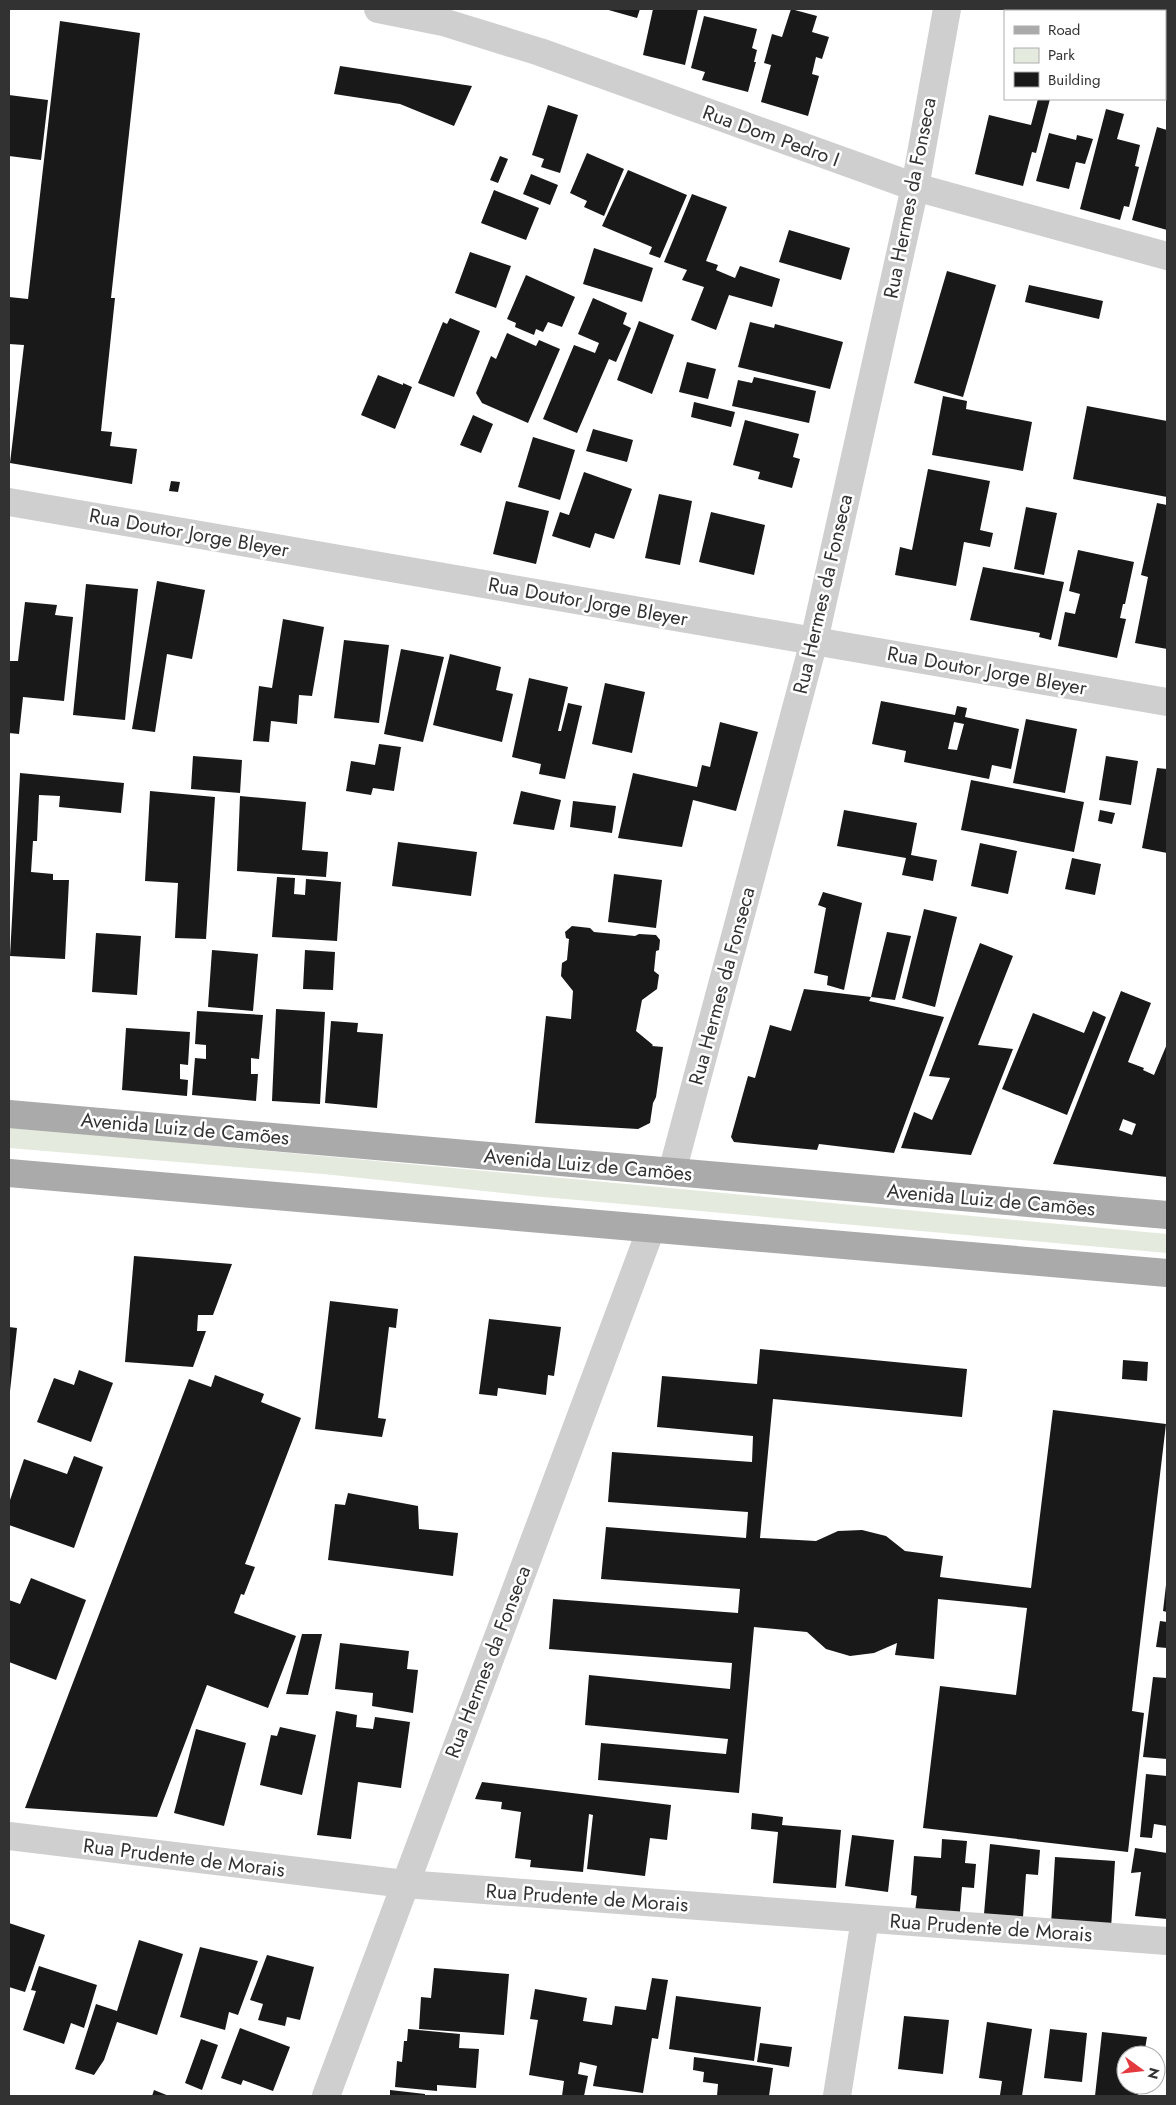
<svg xmlns="http://www.w3.org/2000/svg" width="1176" height="2105" viewBox="0 0 1176 2105" font-family="Jost,sans-serif">
<rect width="100%" height="100%" fill="#fff"/>
<!-- green -->
<path fill="#e4ebde" d="M9,1127L1167,1234V1253L532,1196L323,1174L9,1148Z"/>
<!-- building -->
<path fill="#191919" fill-rule="evenodd" d="M605,9H640L637,18Z
M653,9H698L685,65L643,55Z
M791,9L817,16L812,32L829,37L822,59L816,57L812,74L819,76L808,116L761,102L771,65L764,63L772,34L782,37Z
M1037,9H1125V11H1037Z
M704,16L757,29L752,48L757,50L754,62H756L748,92L702,80L705,72L691,68Z
M60,21L140,33L111,298H115L101,431L112,432L110,446L137,449L132,484L10,463L24,345L9,344V297L28,299Z
M340,66L472,86L454,126L400,104L334,94Z
M9,95L48,100L41,160L9,156Z
M1038,99H1050L1036,153L1032,152L1023,186L975,174L989,115L1031,125Z
M548,105L578,115L560,173L541,167L544,159L532,155Z
M1106,109L1124,114L1117,139L1140,145L1135,166L1139,167L1129,207L1124,206L1120,220L1080,209Z
M1157,127L1167,130V230L1132,220Z
M1049,133L1076,140L1077,135L1093,139L1085,164L1076,162L1069,189L1036,181Z
M587,153L624,169L604,216L584,207L587,201L570,193Z
M500,156L508,159L498,183L490,180Z
M628,170L687,195L660,258L649,254L652,247L602,226Z
M531,174L558,185L550,205L523,194Z
M494,190L539,208L526,240L481,223Z
M692,194L727,207L706,261L718,265L716,270L735,278L740,266L780,279L772,307L729,295L716,330L691,320L704,287L682,280L687,270L664,262Z
M789,230L850,248L841,280L779,262Z
M594,248L653,268L642,302L583,284Z
M470,252L511,266L496,308L455,293Z
M947,271L996,285L963,397L914,383Z
M526,275L575,297L562,327L548,322L543,332L536,329L534,335L515,327L516,323L507,319Z
M1029,285L1103,301L1099,319L1025,302Z
M593,298L627,313L623,324L631,328L616,362L609,359L577,433L543,419L574,345L595,353L599,343L578,334Z
M450,318L480,331L454,397L418,383L443,322L447,324Z
M639,321L674,335L652,394L617,380Z
M750,322L774,328L775,324L843,342L830,389L738,367Z
M507,333L536,346L539,340L560,349L528,423L482,403L476,393L491,356L496,359Z
M687,362L716,369L708,399L679,392Z
M378,375L403,385V383L412,387L395,429L361,415Z
M754,377L816,391L809,423L732,406L738,380L752,383Z
M943,396L967,401L966,409L1032,422L1023,471L932,455Z
M694,402L735,412L731,427L691,417Z
M1087,406L1167,421V497L1073,479Z
M473,415L493,424L481,453L460,445Z
M745,420L799,434L793,457L800,459L792,488L758,479L760,472L733,465Z
M593,429L633,440L627,462L586,451Z
M533,437L575,450L560,500L518,487Z
M928,469L990,481L980,530L993,533L990,547L964,542L956,586L895,575L900,547L912,550Z
M584,472L632,489L614,539L595,533L590,548L552,536L560,512L569,515Z
M171,481L180,482L178,492L169,491Z
M659,494L692,501L680,565L645,558Z
M506,501L549,511L536,564L493,554Z
M1157,503L1167,505V649L1135,643L1148,577L1141,575Z
M1026,507L1057,513L1044,575L1014,569Z
M711,512L765,525L754,575L699,562Z
M1078,550L1134,562L1125,604H1123L1120,618L1126,619L1117,658L1058,646L1065,612L1075,614L1080,594L1069,591Z
M983,567L1064,582L1051,640L1039,637L1040,633L970,620Z
M157,581L205,590L192,659L167,654L155,732L132,729Z
M86,584L138,589L125,720L73,715Z
M25,602L57,605L55,615L73,617L64,701L23,697L19,734L9,733V661H18Z
M283,619L324,627L312,696L299,695L297,724L271,721L269,742L253,741L259,686L272,688Z
M344,640L389,645L379,723L334,718Z
M401,649L444,657L423,742L384,734Z
M450,654L501,667L496,690L513,694L502,742L433,725Z
M529,678L568,687L558,731H561L568,703L582,706L565,779L539,774L541,764L512,757Z
M605,683L645,692L632,753L592,744Z
M881,701L955,715L957,706L967,708L965,717L1019,729L1011,769L992,765L989,779L904,762L906,751L872,744ZM954,722L964,724L957,750L948,749Z
M1026,719L1077,729L1065,793L1013,783Z
M720,722L758,732L736,811L693,800L682,847L618,838L633,773L697,787L702,765L710,767Z
M379,744L401,747L394,791L373,788L371,795L346,791L351,761L375,765Z
M193,756L242,760L240,793L191,789Z
M1106,756L1138,761L1131,805L1099,800Z
M1157,768L1167,769V853L1142,848Z
M20,773L124,783L121,813L59,807L60,796L39,795L37,841H33L31,872L53,874V880H69L65,959L10,956Z
M971,780L1084,802L1074,852L961,830Z
M150,791L215,797L206,939L175,938L178,883L145,881Z
M521,791L561,800L554,830L513,824Z
M240,796L306,802L302,850L328,852L326,877L237,871Z
M573,801L616,806L612,833L570,827Z
M844,810L917,823L911,855L937,860L933,881L902,875L906,858L837,846Z
M1100,810L1115,813L1112,824L1098,821Z
M398,842L477,852L471,896L392,886Z
M980,843L1017,851L1008,894L971,886Z
M1072,858L1101,864L1095,895L1065,889Z
M614,874L662,880L656,928L608,922Z
M277,877L295,878L294,894L305,895L306,879L341,882L337,941L272,937Z
M823,892L862,903L844,990L827,985L828,976L814,973L826,908L818,905Z
M924,909L957,917L935,1007L902,998Z
M572,926L590,928L594,932L635,936L639,934L656,935L660,940L659,950L656,951L654,971L659,975L657,989L642,1000L636,1031L653,1045L652,1046L663,1047L656,1097L653,1103L650,1123L638,1129L535,1123L546,1016L571,1019L573,991L561,976L562,963L567,960L569,939L566,938L565,932Z
M887,932L911,936L895,1000L871,997L869,1001L944,1017L894,1153L819,1144L817,1150L734,1142L731,1137L748,1076L755,1078L770,1025L791,1031L804,989L871,997Z
M96,933L141,936L137,995L92,992Z
M980,943L1013,956L978,1045L1013,1049L971,1155L901,1148L914,1112L932,1120L950,1078L929,1076Z
M212,950L258,954L253,1011L208,1007Z
M305,950L335,952L333,990L303,989Z
M1121,991L1151,1003L1128,1062L1144,1068L1143,1070L1154,1075L1167,1044V1177L1053,1164ZM1123,1119L1136,1124L1132,1135L1119,1130Z
M276,1009L325,1012L320,1104L272,1101Z
M197,1011L263,1015L259,1059L251,1058V1074H258L256,1101L192,1095L195,1058L206,1059V1045L195,1044Z
M1093,1011L1106,1017L1067,1115L1002,1089L1033,1013L1084,1033Z
M331,1021L358,1023L357,1032L383,1034L377,1108L325,1103Z
M126,1028L190,1032L188,1065L180,1064V1079L188,1080L187,1096L122,1090Z
M134,1256L232,1264L213,1315H198L197,1331H206L193,1367L125,1362Z
M330,1301L398,1309L396,1328L389,1327L378,1418L386,1419L382,1437L315,1429Z
M489,1319L561,1327L554,1376L548,1375L546,1395L498,1388L497,1396L479,1394Z
M9,1327L17,1328L10,1391H9Z
M760,1349L967,1369L962,1417L773,1399L760,1538L816,1541L838,1531L862,1530L886,1536L905,1551L943,1556L940,1577L1031,1588L1053,1410L1166,1424L1132,1711L1144,1713L1128,1852L923,1828L940,1686L1016,1695L1027,1608L938,1599L934,1659L895,1655L897,1643L874,1653L850,1656L826,1649L807,1632L754,1627L739,1793L598,1780L601,1743L726,1754L728,1739L585,1725L589,1675L730,1689L732,1663L549,1649L553,1599L738,1613L740,1589L601,1579L606,1527L746,1538L748,1512L608,1502L612,1452L752,1462L753,1436L657,1427L662,1376L757,1384Z
M1123,1360L1148,1362L1147,1381L1122,1379Z
M79,1370L113,1383L91,1442L37,1422L54,1378L74,1385Z
M215,1375L264,1394L261,1402L301,1418L245,1564L255,1567L244,1595L241,1594L234,1613L296,1636L268,1708L207,1685L157,1817L25,1808L189,1379L211,1387Z
M74,1456L103,1467L74,1548L9,1525V1503L24,1459L67,1474Z
M348,1493L418,1506L419,1529L458,1533L453,1576L328,1560L335,1504L345,1505Z
M31,1578L86,1600L56,1680L9,1662V1600L20,1604Z
M1166,1585H1167V1612L1163,1611Z
M1160,1621L1167,1622V1648L1156,1647Z
M302,1634H322L308,1695L286,1694Z
M340,1643L409,1651L407,1669L418,1670L413,1713L372,1706L373,1693L335,1689Z
M1153,1677L1167,1678V1759L1143,1757Z
M336,1711L357,1715L356,1727L373,1729L375,1717L410,1722L401,1788L358,1782L351,1839L317,1835Z
M280,1727L316,1735L302,1795L260,1785L271,1735L277,1736Z
M196,1729L246,1743L224,1826L174,1813Z
M1146,1774L1167,1776V1826L1154,1824L1152,1838L1140,1837Z
M482,1782L671,1805L667,1840L650,1838L645,1876L587,1869L593,1815L589,1814L583,1872L530,1867L531,1860L515,1858L521,1812L501,1809L502,1802L475,1799Z
M752,1813L783,1817L782,1825L841,1830L836,1888L773,1883L778,1832L751,1829Z
M852,1835L894,1840L888,1892L845,1886Z
M942,1839L967,1841L965,1863L976,1864L974,1888L962,1887L959,1923L914,1920L917,1896L911,1895L914,1856L941,1858Z
M990,1844L1040,1850L1038,1875L1026,1874L1023,1917L984,1914Z
M1135,1848L1167,1853V1919L1135,1916L1141,1872L1131,1873Z
M1055,1857L1115,1861L1111,1929L1051,1925Z
M9,1923L45,1935L25,1992L9,1987Z
M139,1940L183,1954L157,2035L117,2022L104,2060L94,2075L75,2069L96,2004L117,2011Z
M200,1947L258,1961L238,2015L229,2012L225,2030L180,2017Z
M267,1955L314,1967L300,2020L287,2017L285,2026L258,2020L263,2004L250,2000Z
M39,1966L97,1985L84,2028L71,2023L64,2044L23,2030L36,1991L31,1990Z
M434,1968L509,1974L504,2035L419,2029L421,1997L431,1998Z
M652,1978L668,1980L658,2039L652,2038L643,2093L593,2086L597,2066L580,2062L578,2074L588,2076L584,2096H562L564,2081L529,2075L538,2020L530,2019L535,1989L587,1998L583,2021L612,2025L615,2006L646,2010Z
M676,1996L761,2007L754,2061L669,2049Z
M904,2016L949,2020L943,2074L898,2069Z
M987,2022L1032,2029L1022,2096L1000,2095L1002,2081L979,2078Z
M240,2028L290,2047L273,2091L243,2080L241,2085L221,2078Z
M408,2029L460,2034L459,2048L479,2049L476,2088L437,2085V2091L395,2087L397,2061L402,2062L404,2041H407Z
M1050,2029L1087,2033L1082,2082L1044,2078Z
M1102,2032L1147,2037L1144,2055H1126V2085H1140L1138,2096H1095Z
M201,2039L218,2045L202,2090L185,2083Z
M760,2043L792,2047L789,2067L757,2062Z
M694,2057L773,2068L769,2096H717L718,2084L703,2082L704,2072L693,2070Z
M154,2090L169,2096H152Z
M390,2090L425,2094V2096H390Z"/>
<g fill="none" stroke-linecap="round" stroke-linejoin="round">
<!-- minor -->
<path stroke="#cfcfcf" stroke-width="28" d="M378,9L443,22L540,52L915,187L1167,256
M9,502L1167,702
M672,1172L814,641L915,187L947,9
M9,1836L405,1884L1167,1941
M837,2096L865,1919"/>
<!-- tertiary -->
<path stroke="#cfcfcf" stroke-width="28" d="M326,2096L651,1229"/>
<!-- primary -->
<path stroke="#aaa" stroke-width="28" d="M9,1114L1167,1215
M9,1173L1167,1273"/>
</g>
<g text-anchor="middle" dominant-baseline="central" stroke-width="5" stroke-linejoin="round" paint-order="stroke">
<!-- street labels -->
<g font-size="20" fill="#323232" stroke="#fff">
<text transform="translate(771 136) rotate(20)">Rua Dom Pedro I</text>
<text transform="translate(910 198) rotate(-79)">Rua Hermes da Fonseca</text>
<text transform="translate(189 533) rotate(10)">Rua Doutor Jorge Bleyer</text>
<text transform="translate(823 594) rotate(-77)">Rua Hermes da Fonseca</text>
<text transform="translate(588 602) rotate(10)">Rua Doutor Jorge Bleyer</text>
<text transform="translate(987 671) rotate(10)">Rua Doutor Jorge Bleyer</text>
<text transform="translate(722 986) rotate(-75)">Rua Hermes da Fonseca</text>
<text transform="translate(185 1129) rotate(5)">Avenida Luiz de Camões</text>
<text transform="translate(588 1165) rotate(5)">Avenida Luiz de Camões</text>
<text transform="translate(991 1200) rotate(5)">Avenida Luiz de Camões</text>
<text transform="translate(488 1662) rotate(-69)">Rua Hermes da Fonseca</text>
<text transform="translate(184 1858) rotate(7)">Rua Prudente de Morais</text>
<text transform="translate(587 1898) rotate(4)">Rua Prudente de Morais</text>
<text transform="translate(991 1928) rotate(4)">Rua Prudente de Morais</text>
</g>
</g>
<!-- border -->
<rect width="1176" height="2105" fill="none" stroke="#323232" stroke-width="20"/>
<!-- legend -->
<rect x="1004" y="10" width="162" height="90" fill="#ffffff" stroke="#adadad"/>
<rect x="1014" y="26" width="25" height="8" fill="#aaaaaa" stroke="#adadad"/>
<text x="1048" y="35" font-size="15" fill="#323232">Road</text>
<rect x="1014" y="48" width="25" height="15" fill="#e4ebde" stroke="#adadad"/>
<text x="1048" y="60" font-size="15" fill="#323232">Park</text>
<rect x="1014" y="72" width="25" height="15" fill="#191919" stroke="#adadad"/>
<text x="1048" y="85" font-size="15" fill="#323232">Building</text>
<!-- north arrow -->
<g transform="translate(1141 2070) rotate(105)"><circle r="24" fill="#ffffff" stroke="#adadad"/>
<path d="M0-4L9 19L0 12L-9 19Z" fill="#e23a3e"/>
<text y="-8" font-size="14" font-weight="bold" text-anchor="middle" fill="#323232">N</text>
</g>
</svg>
